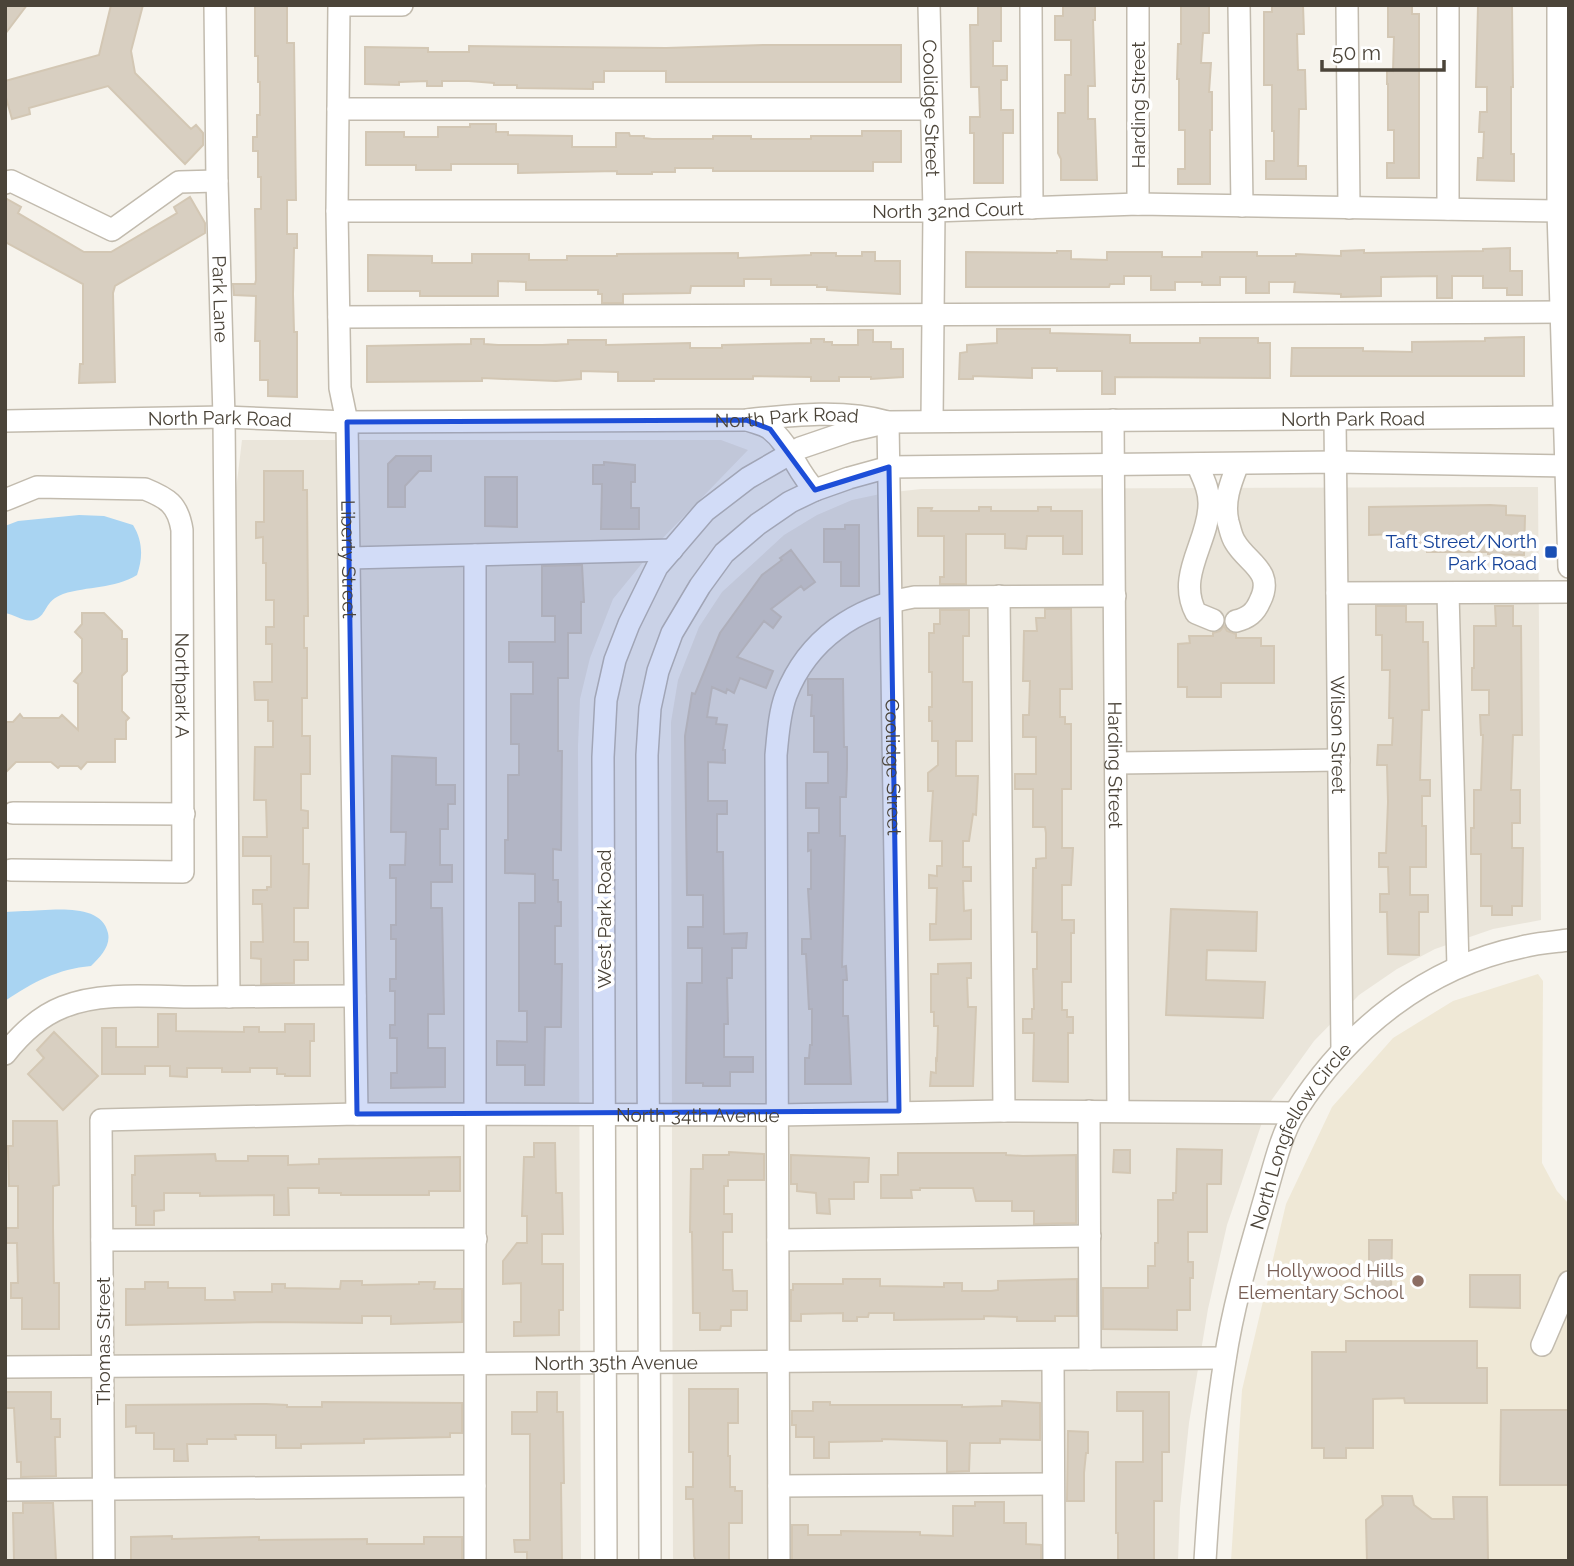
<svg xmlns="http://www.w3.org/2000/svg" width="1574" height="1566" viewBox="0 0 1574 1566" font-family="Raleway,sans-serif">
<rect width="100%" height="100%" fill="#f6f3ec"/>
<!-- residential -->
<path fill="#eae5da" d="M242,440H721L748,450L661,540L613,599L590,658L580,699L578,746L581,1561H5V1052L69,999L239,991L228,557Z
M1538,487L1541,920L1493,929L1435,949L1397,969L1359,995L1314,1041L1268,1105L1227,1225L1208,1309L1189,1423L1180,1508L1178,1561H673L671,722L678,680L699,627L722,592L784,535L817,515L852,500L885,493L921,489Z"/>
<!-- education -->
<path fill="#efe8d6" d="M1538,974L1543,981L1542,1163L1557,1191L1569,1204V1561H1231L1242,1390L1286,1204L1332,1107L1393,1038L1453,1001Z"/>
<!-- water -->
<path fill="#a9d4f2" d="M79,515L104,516L133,525C143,541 143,558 137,575C114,589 88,586 63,594C44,601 47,615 36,619C26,624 16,615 5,613V526L18,521Z
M24,911C48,911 101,901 108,933C111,946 100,957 91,966C58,969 33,982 5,1001V912Z"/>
<!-- building -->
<path fill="#d8cfc1" stroke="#d3c7b4" stroke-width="2" d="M5,5H27L5,34Z
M111,5H143L131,51L135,73L191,129L196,125L203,133V145L185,164L108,86L29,108L30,114L12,119L5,94V81L99,55Z
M255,5H287V43H294L296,200H287V234H297V248H294L293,294L294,332H297V397L268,396V380H260V341H255L256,296L234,295L233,284H255L256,280L255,209H261V177H258V151H253V137H257V115H260V82H258V56H255Z
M978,5H1001V41H993V66H1007V80H1001V110H1013V133H1003V183H974V133H970V117H980L979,87H971L970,25H978Z
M1063,5H1095V20H1093L1095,86H1088V119H1095L1097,180H1061V159L1058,153V113H1065V75H1071V40H1055V16H1063Z
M1181,5H1209V33H1203L1201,63H1211L1209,92H1212V130H1210V184H1178V169H1185V130H1179V79H1177L1178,44H1181Z
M1272,5H1303L1304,34H1297L1298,70H1305L1306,109H1299L1298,166H1306V179H1266V161H1274V131H1272V85H1264V12H1272Z
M1388,5H1412V14H1419V178H1387V163H1394V130H1388V84H1387V70L1393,71L1394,37H1388Z
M1478,6H1512L1513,87H1511V154H1514V181L1477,180L1478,158H1483L1484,132H1479L1480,112H1487V87H1476Z
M763,45H901V82H666V71H604V82H593V89L517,88V85H494V83L469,81H442V86H427V81L399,82V85L365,84V47L428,48V52H469V46L666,48Z
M470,124H496V132H508V135L572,136V147H616V133H629L630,136H644V138L652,139H713V136H751V139H811V136H862V131H901V162H873V171H713V168H675V172H652V174H617V171L518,173V164H451V170H416V165H366V132H404V137H438V127H470Z
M190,197L205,223V233L115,286L113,293L115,382L79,383L80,364H83V284L5,242V198L21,207L18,213L84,252H111L177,213L174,207Z
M1510,248V271H1522V295H1507V288H1483V276H1452V298H1437V276L1381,277V296L1341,297V294L1294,292L1295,282H1269V293H1246V277H1220V285H1202V282H1175V290H1151V276H1124V284H1110L1109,287H966V252L1057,253V251H1071V259L1107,260V252H1162V257H1202V252H1257V256H1296V254L1341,256V251L1364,250V253L1483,251V249Z
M862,252H875V261H900V294L827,290V287H817V285H771V279H744V286H691L690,293L623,294V303H602V294H598V290H526V282L498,281V296H420V291H368V255L432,256V263H472V254H529V260H567V256H617V254L738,253V258L811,255V253H836V256H862Z
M997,329H1050V333L1130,335V343H1200V338H1258V343H1270V378L1115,377V394H1102V371H1057V368H1032V378L973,376V379H959L960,353L967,352V345L997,343Z
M858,330H873V342H891V349H903V377L871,379V377H839V381H811V377L753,376V379H654V381H618V372L581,371V379L556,381L482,378V381L367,382V346L471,344V339H484V344L498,345H542L568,344V340H606V345L690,343V348H722V345L811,343V339H824V342H832V345H858Z
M1524,337V376H1291L1292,348H1363V351L1412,352V342L1485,341V338Z
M396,456H431V471H419L405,486V507H388V464Z
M604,462L635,465V482H631V508H639V529H601L602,484H593V465H604Z
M264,471H303V490H307L308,616H304V648H307V698H302V736H310V774H301V810L308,811V828H303V864H309L308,908H294V942H308V960H294V983L261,984V959L251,958V942H263L262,904H253V890H267V887H271V856H243V837H267L266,800H254L255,747H273V721H268V700H255L254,682H272V644H266V627H274V600H266V563H263V537L256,538V522H264Z
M485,477H517V527L485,526Z
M1490,505L1506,506V515L1525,516L1524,555L1488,554V552H1427V548H1396V534L1369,535V507Z
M979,507H991V511H1038V507H1051V511H1082V554H1063V536H1027L1026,549L1005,548V534H966V584H940V577H944V536H918V508H932L931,511H979Z
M845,525H859V586H841V562H824V529H845Z
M791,550L815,582L804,590L801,586L771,609L781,617L773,628L764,621L737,657L773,671L766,688L740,678L734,693L727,689L726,693L712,687L707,717L717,718L716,724L727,725L723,750H725V763L708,762V801H727V814H717V852H723L724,934L747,933L746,948H732V978H727L728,1024H724V1057H753V1072H730V1086H703V1083H686L687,983H702V948H688V927H703V895H687L685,736L692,693L695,694L720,633L762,575L782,560L780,558Z
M582,565L584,602H581V633H568V678H558V751H562L561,850L553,849V880H558V902H561V926H555V964H562L561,1027H545L544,1085H525V1065H497V1041L527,1042V1011H519V903H535V874L505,873V840H508V775H519V744H511V694H533V662H509V642H555V616H542V566Z
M1376,606H1406V622H1423V642H1428L1429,710H1422L1420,780H1430V796H1422V826H1426V867H1410V895H1428V912H1419V955L1388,954L1387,912H1380V894H1389L1388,867H1379V853H1386L1388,802L1387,765H1377L1378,745H1392L1393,718H1389L1390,670H1382V635H1376Z
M1495,606H1513V626H1521L1522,735H1513L1511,790H1520V823H1512V848H1523L1522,906H1512V915H1492V906H1481V854H1471V828H1474V790H1481L1483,735H1481L1480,715H1489V690H1472V668H1474V626H1496Z
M1045,609H1071L1072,689H1060V717H1065V724H1071V789H1062V848H1073L1071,885H1062V920H1074V933H1071V982H1062V1010H1067V1017H1073V1033H1068V1082L1033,1081L1034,1033H1023V1019H1032V1009H1034L1033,969H1037V932H1032L1033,868H1036V859L1046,858V833L1045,827H1033V789H1015V774H1036V737H1023V715H1029L1030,681H1023L1024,631H1037L1036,618H1045Z
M940,610H969V636H963V682H972V741H956V776H978L976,815L973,814L969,841H963V867H971V881H963L964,911L971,910V939L930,940V924H936L937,888H929V875L937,876V866H942V841H930L933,791H928V773L938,765V741H932V721H929V707H932V672H929V633H934V624H940Z
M82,613H104L122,631V639H127V671L122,676V711L129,718L126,721V739H115V762H87L81,769L78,766H60L58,768L51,762H16L5,773V722H13L20,714L23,718H59L62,715L78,730V684L74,681L82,672V639L75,632L82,624Z
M1224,626L1227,631L1236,634V638H1261V646H1274V683H1221V697H1187V687H1178V644L1190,643L1189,636H1213V633L1220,631Z
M808,679H843L844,747H847V768L846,797H840V836H845L842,967L846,966L847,980H843V1016H848L851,1084H805V1058H809L810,1045H812V1009H809L806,954H802V939H811L808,889H811V850L808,851V833H819V808H806V783H828V752H814V716H811L812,695H808Z
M392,756L436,758V785H455V804H448V829H440V865H452V882H431V908H442L444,1014H428V1048H445V1087L391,1088V1073H397V1038H390V1025H395V991H390V979H396V939H391V925H396V878H390V865H405L406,832H391Z
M1171,909L1257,912L1256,951L1207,950L1206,980L1265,982L1263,1018L1166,1015Z
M971,963V978H967L968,1007H976L973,1086H930L931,1072L936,1073V1059L937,1060L938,1026H934V1012H931V974H938V964Z
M158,1014H176V1031L244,1032V1027H259V1032H285V1024H314V1041H310V1076H285V1074H277V1068H250V1072H222V1068H187V1077L170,1076V1066H145V1074H102V1028H116V1047H158Z
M54,1032L98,1076L63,1110L28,1074L44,1058L37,1050Z
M13,1121H57L59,1185L53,1186V1228L54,1283H59V1329H22V1298H11V1283H18L17,1243H5V1228H18V1186H9L8,1146H13Z
M534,1143H555L556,1193H562L563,1234H542V1264H563V1310H559V1335L514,1336V1322H521V1283L503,1284V1261L517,1243H527V1216H522L524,1157H534Z
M1177,1149L1222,1150L1221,1184H1207V1232H1188V1262H1193V1278H1190V1310H1177V1330L1103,1329V1288H1148V1266H1155V1243H1158V1200H1173V1193H1176Z
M1114,1150H1130V1173L1113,1172Z
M729,1152L764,1154V1180H728V1186H724V1214H732V1232H723V1270H732L733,1291H747V1310H731V1326H721L720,1330H700V1313H693L692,1232H690L691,1169H703V1155H729Z
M898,1153H1006V1155L1023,1156L1076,1155V1223L1034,1224V1211H1012V1201H976L973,1188H920V1190H911L912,1198H881V1175H898Z
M215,1154L216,1161H248V1156H288V1165L319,1164V1159L460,1157V1191H429V1195H341V1193H319V1188H288L289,1215H274V1195L200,1196V1193H164V1210L154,1211V1225H136V1206H132V1175H135V1156Z
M791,1155L869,1158L868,1182H854V1199H829L830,1214L817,1213L816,1193L797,1191V1184H791Z
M1369,1240H1392L1391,1293H1369Z
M1470,1275H1520V1308L1470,1307Z
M843,1279H880V1286L944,1287V1283H962V1291H991L998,1290V1281L1077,1279V1316H1055V1321H1017V1317L984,1316V1319L894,1320V1313H869L868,1317H857V1321H843V1313L801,1314V1321H791V1290H793V1284H843Z
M341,1281H362V1285L419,1284V1282H435L434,1289H462V1322L391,1324V1316H362V1323L265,1322L126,1325V1289H145V1282H168V1288H205V1300H235L234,1292H272V1284H285V1288L340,1289Z
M1346,1341H1477V1368H1487V1403H1405L1404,1398L1373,1399V1448H1346V1458H1324V1448H1312V1352H1346Z
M689,1389H738V1423H728V1456H730V1487H735V1491H742V1523H729V1561H696L694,1556L693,1499H686V1487H693V1452H689Z
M5,1392H51V1419H60V1437H55L56,1476L21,1477V1462H17L14,1408H5Z
M537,1392H557V1412H563L564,1483H561L562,1561H527V1552H515L514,1540H530V1434H512V1412H537Z
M1117,1392H1169V1452H1162V1501H1154V1561H1118V1533H1116V1462H1143V1411H1117Z
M1002,1401L1040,1403V1440L1000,1439V1443H970L969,1471L947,1472V1441L882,1439V1441L829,1442V1458H814V1437H796V1425H792V1411H813V1402H830V1405H962V1407L1002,1406Z
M322,1402L462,1403V1433H450V1437L364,1439V1443L301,1444V1448H276V1435H235L236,1439H207V1444H187L188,1461H174V1449H154V1433H136V1426L126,1427V1405L266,1404L287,1405V1407H322Z
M1501,1410H1569V1485H1500Z
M1068,1431L1088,1432V1453H1086L1084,1473V1501H1067Z
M1382,1496H1412L1414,1505L1432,1519H1454L1453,1497H1487L1488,1561H1367L1366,1520L1383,1505Z
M975,1502H1004V1523H1026V1544L1041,1545V1561H792V1525H808V1535H841V1531L920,1532V1535L953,1536V1506H975Z
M23,1503H53L56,1561H14L13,1513H23Z
M172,1536V1539L259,1537V1540L367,1539V1544H424V1537H462V1561H131V1537Z"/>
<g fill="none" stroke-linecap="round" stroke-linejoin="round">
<!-- minor casing -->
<g stroke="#c2bbae" stroke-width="24">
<g id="minor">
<path id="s1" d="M215,5L217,181L224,417L229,997"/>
<path id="s2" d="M339,5L337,211L340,388L347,422L357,1114"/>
<path d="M339,5H402"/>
<path id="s3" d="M929,5L934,211L932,421"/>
<path d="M1031,5L1032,208"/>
<path d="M1138,5V204"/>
<path d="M1239,5L1242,206"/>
<path d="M1347,5L1349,208"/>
<path d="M1558,5V211L1569,567"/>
<path d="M338,109H931"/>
<path d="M5,183L11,181L112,230L179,182L217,181"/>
<path d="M1448,209V5"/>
<path id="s4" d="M337,211H934L1138,204L1558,211"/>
<path d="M339,317L1562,312"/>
<path d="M748,420C755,423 764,424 770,429C790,444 797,473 815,490"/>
<path id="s5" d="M1113,420L1118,1111"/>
<path id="s6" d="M1335,420L1342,1050"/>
<path id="s7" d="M5,421L224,417L347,422L746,420C792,415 844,409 888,422L1569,417"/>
<path id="s8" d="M888,422L899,1111"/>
<path d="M1197,464C1203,478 1210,491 1209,506C1208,543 1176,576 1196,613L1213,620"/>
<path id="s9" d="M5,500L37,487L145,489C167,498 178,504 182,530L183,872L11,870"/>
<path d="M349,558L672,550"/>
<path d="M1337,593L1569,592"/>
<path d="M1448,593L1458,967"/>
<path d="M999,596L1004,1111"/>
<path d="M1236,621C1248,618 1255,613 1260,601C1275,571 1247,563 1235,542C1231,536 1230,528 1228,522C1223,501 1231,482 1238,464"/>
<path d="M1116,763L1339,760"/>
<path d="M13,813L184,814"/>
<path d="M5,1054C20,1035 40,1016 63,1007C102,991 153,997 195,997C248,997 302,996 355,996"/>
<path d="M1089,1111L1090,1359"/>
<path d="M102,1240L476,1239"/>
<path d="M778,1240L1090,1236"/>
<path d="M1542,1345L1569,1282"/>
<path d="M1053,1360L1054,1561"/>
<path id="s10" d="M5,1367L1225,1358"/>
<path d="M779,1486L1053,1484"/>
<path d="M5,1490L475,1486"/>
<path id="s11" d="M104,1561L101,1120L357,1114L777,1115L1004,1111L1294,1113"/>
<path d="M475,1561V555"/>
<path d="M606,1561L603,757L606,700L615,660L629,624L657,567L705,511L748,478L800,448L850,431L880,424"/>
<path d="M650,1561L647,755L650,708L658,671L672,633L700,586L724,553L758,524L790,502L815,490L849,478L889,467L1336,462L1569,466"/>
<path d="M779,1561L776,755C778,735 779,714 786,695C808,639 856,607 914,597L1115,596"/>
<path id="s12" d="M1205,1561C1209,1494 1214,1427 1225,1360C1233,1306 1249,1253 1264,1201C1272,1174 1281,1133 1296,1111C1348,1030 1426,967 1522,947C1537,943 1553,942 1569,940"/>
</g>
</g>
<!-- minor -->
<use href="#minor" stroke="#fff" stroke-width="21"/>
</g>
<!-- marked area -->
<path fill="#1d4ed8" fill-opacity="0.2" stroke="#1d4ed8" stroke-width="5" stroke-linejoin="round" d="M746,420L770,429L815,490L889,467L899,1111L357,1114L347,422Z"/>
<!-- markers -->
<rect fill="#1a4fb4" stroke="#fff" stroke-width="2.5" x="1544" y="545" width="14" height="14" rx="3.5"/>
<circle fill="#8d6e63" stroke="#fff" stroke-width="2.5" cx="1418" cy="1281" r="7"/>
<g text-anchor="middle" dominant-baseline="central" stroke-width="7" stroke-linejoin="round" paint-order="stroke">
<!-- street labels -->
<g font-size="19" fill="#4b4439" stroke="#fff">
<text transform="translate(1138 105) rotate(-90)">Harding Street</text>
<text stroke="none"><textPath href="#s3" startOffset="103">Coolidge Street</textPath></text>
<text stroke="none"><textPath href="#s4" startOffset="611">North 32nd Court</textPath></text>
<text stroke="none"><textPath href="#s1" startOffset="294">Park Lane</textPath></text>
<text stroke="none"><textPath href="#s7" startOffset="782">North Park Road</textPath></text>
<text stroke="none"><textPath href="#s7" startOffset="215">North Park Road</textPath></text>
<text stroke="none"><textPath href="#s7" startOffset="1349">North Park Road</textPath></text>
<text stroke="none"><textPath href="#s2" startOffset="555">Liberty Street</textPath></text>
<text stroke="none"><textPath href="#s9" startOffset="357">Northpark A</textPath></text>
<text stroke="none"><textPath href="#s6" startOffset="315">Wilson Street</textPath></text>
<text stroke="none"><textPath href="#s5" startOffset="345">Harding Street</textPath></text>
<text stroke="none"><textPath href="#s8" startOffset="345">Coolidge Street</textPath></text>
<text transform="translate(604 919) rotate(-90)">West Park Road</text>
<text stroke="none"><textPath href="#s11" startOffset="1038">North 34th Avenue</textPath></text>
<text stroke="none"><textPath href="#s12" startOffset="441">North Longfellow Circle</textPath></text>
<text transform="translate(103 1341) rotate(-90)">Thomas Street</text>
<text stroke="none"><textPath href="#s10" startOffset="611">North 35th Avenue</textPath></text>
</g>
<!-- transit labels -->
<g font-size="19" fill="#164399" stroke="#fff" text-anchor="end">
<text x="1537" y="541">Taft Street/North<tspan x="1537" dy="22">Park Road</tspan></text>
</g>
<!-- education labels -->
<g font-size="19" fill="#785e54" stroke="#fff" text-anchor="end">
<text x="1404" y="1270">Hollywood Hills<tspan x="1404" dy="22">Elementary School</tspan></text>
</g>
</g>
<!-- border -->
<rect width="1574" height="1566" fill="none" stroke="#4b4439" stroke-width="14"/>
<!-- scale -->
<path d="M1322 60v10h122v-10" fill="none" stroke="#4b4439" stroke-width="3.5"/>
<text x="1332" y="60" font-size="21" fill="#4b4439" stroke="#ffffff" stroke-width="5" paint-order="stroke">50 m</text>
</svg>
